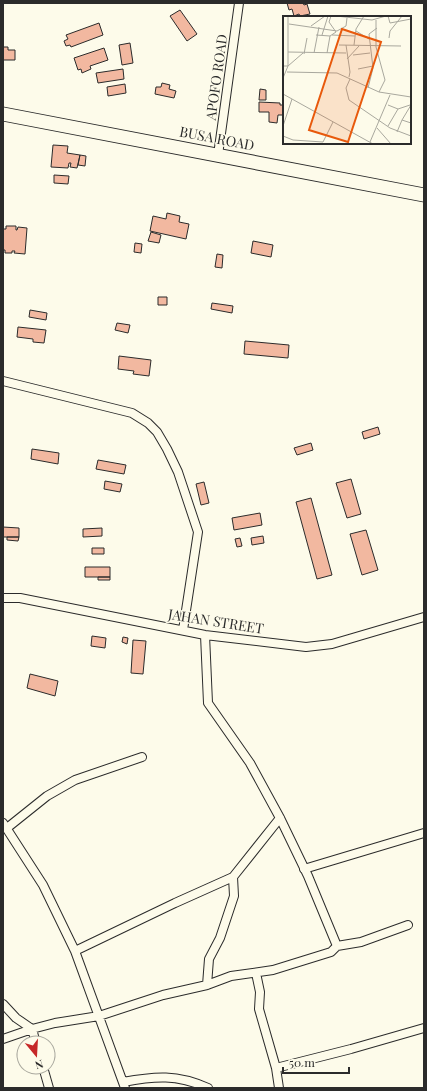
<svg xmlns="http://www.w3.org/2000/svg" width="427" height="1091" viewBox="0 0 427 1091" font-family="'Playfair Display',serif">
<rect width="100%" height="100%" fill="#fdfbea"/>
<!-- building -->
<path fill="#f2b8a0" stroke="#2b2b2b" d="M287,3H303L304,5L307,4L310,14L300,16L299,14L294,16L292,9L289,10Z
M180,10L197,34L187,41L170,16Z
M99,23L103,35L71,47L70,45L66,46L64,41L68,39L66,35Z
M130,43L133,63L122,65L119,45Z
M3,47H8V50H15V60H3Z
M104,48L108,60L90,66L91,69L82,73L81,69L78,70L74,58Z
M123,69L124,79L98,83L96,73Z
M162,83L170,85L169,89L176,91L174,98L155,94L156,87H161Z
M125,84L126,93L108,96L107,87Z
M260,89L266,90V100H259Z
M259,102L280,103V105H284V115H278L277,123L269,122V112H259Z
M53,145L68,146L67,153L80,155L77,168L70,167L71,163H69L68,168L51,167Z
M80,155L86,156L85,166L78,165Z
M54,175L69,176L68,184L54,183Z
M167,213L180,216L179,222L189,224L186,239L150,231L153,216L166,219Z
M6,226H16V230H17L18,227L27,228L25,254L14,253L15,251H12V253H5V250H3V229H6Z
M151,232L161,235L159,243L148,241Z
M253,241L273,245L271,257L251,253Z
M135,243L142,244L141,253L134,252Z
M217,254L223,255L222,268L215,267Z
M158,297H167V305H158Z
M212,303L233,306L232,313L211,309Z
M30,310L47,313L46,320L29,317Z
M117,323L130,325L128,333L115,330Z
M18,327L46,330L44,343L33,342V339L17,337Z
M245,341L289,345L288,358L244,354Z
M119,356L151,360L149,376L133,374L134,371L118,369Z
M378,427L380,434L364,439L362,432Z
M311,443L313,450L297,455L294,448Z
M32,449L59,453L58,464L31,459Z
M98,460L126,465L124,474L96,469Z
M351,479L361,514L347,518L336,483Z
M105,481L122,484L120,492L104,489Z
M204,482L209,503L201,505L196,484Z
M311,498L332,575L317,579L296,502Z
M260,513L262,525L234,530L232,518Z
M3,527L19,528V537H3Z
M102,528V536L83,537V529Z
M366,530L378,570L362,575L350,534Z
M263,536L264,543L252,545L251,538Z
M7,537H19L18,541L7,540Z
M240,538L242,546L237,547L235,539Z
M92,548H104V554H92Z
M85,567H110V577H85Z
M98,577H110V580H98Z
M92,636L106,638L105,648L91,646Z
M123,637L128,638L127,644L122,642Z
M133,640L146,641L143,674L131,673Z
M30,674L58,681L55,696L27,688Z"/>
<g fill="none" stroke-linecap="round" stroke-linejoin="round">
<!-- street casing -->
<g stroke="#2b2b2b" stroke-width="10">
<path id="street" d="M218,155L239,3
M3,381L132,413L148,423L157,432L167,449L178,472L198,532L183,630
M3,598H20L205,635L306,647L332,644L424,617
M205,635L208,703L250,763L280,818L308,876L337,946
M3,823L43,885L75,951L125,1088
M7,828L47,796L75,780L142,757
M304,869L424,833
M75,951L175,903L233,877L280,818
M256,973L260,992L259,1009L276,1068L279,1088
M207,985L209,959L220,938L234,896L233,877
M3,1004L16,1018L32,1029L36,1043
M3,1039L32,1029L55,1023L99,1016L163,995L207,985L231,976L273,970L331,952L337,946L361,942L408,925
M43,1067L49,1088
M276,1068L351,1049L424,1028
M123,1082C155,1076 177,1074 208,1088"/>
</g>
<!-- primary casing -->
<g stroke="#2b2b2b" stroke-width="15">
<path id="primary" d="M3,114L424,195"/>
</g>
<!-- street -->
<use href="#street" stroke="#fdfbea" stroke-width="8"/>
<!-- primary -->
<use href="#primary" stroke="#fdfbea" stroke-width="13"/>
</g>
<g text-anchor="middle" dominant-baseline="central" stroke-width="3" stroke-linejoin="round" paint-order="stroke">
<!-- street labels -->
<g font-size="14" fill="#2b2b2b" stroke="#fdfbea">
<text transform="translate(216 77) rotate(-82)">APOFO ROAD</text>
<text transform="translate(217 138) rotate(11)">BUSA ROAD</text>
<text transform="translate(216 621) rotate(9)">JAHAN STREET</text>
</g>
</g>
<!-- overview -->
<g transform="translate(283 16)">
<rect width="128" height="128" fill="#fdfbea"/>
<path fill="none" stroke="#a9a89e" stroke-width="1" d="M53,0L89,4L103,0M105,0L107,7L128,3M93,4V31L102,64L96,76M6,8L54,15L63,10L64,2M28,10L42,0M73,15L86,23M33,19L47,20L53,16L46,6L48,0M39,19L45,0M49,19L72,20M106,22L107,15L119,0M56,29L118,30M63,29L67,56L66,61M71,29L73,13L81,0M5,36L63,37M31,37L36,11M44,37L47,20M21,38L24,22M70,39L87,37M64,43L76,30M0,50H5L20,37M75,53L90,50M4,56L54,57L96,76L128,81M0,62L5,50V0M67,63L63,72L66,84L107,112L128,120M85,72L90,52L86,18L94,12M0,78L90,128M105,89L115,93L127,89M128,89L119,104L128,107M0,110L9,83M105,110L115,93M94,112L108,128M114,116L119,104M0,120L10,124L40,126L50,106M87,126L107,79"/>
<path fill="#e8590c" fill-opacity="0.15" stroke="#e8590c" stroke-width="2" d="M59,13L98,26L65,126L26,114Z"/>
<rect width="128" height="128" fill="none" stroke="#2b2b2b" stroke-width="2"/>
</g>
<!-- border -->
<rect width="427" height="1091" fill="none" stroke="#2b2b2b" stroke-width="8"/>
<!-- north arrow -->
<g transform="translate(36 1055) rotate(162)"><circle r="19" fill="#fdfbea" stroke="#a9a89e"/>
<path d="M0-3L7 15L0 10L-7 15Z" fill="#c62828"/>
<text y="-6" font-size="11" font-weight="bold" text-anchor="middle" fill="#2b2b2b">N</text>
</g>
<!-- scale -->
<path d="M283 1067v6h66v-6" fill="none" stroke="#2b2b2b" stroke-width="2"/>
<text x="289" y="1067" font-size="12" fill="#2b2b2b" stroke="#fdfbea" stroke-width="3" paint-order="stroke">50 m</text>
</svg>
